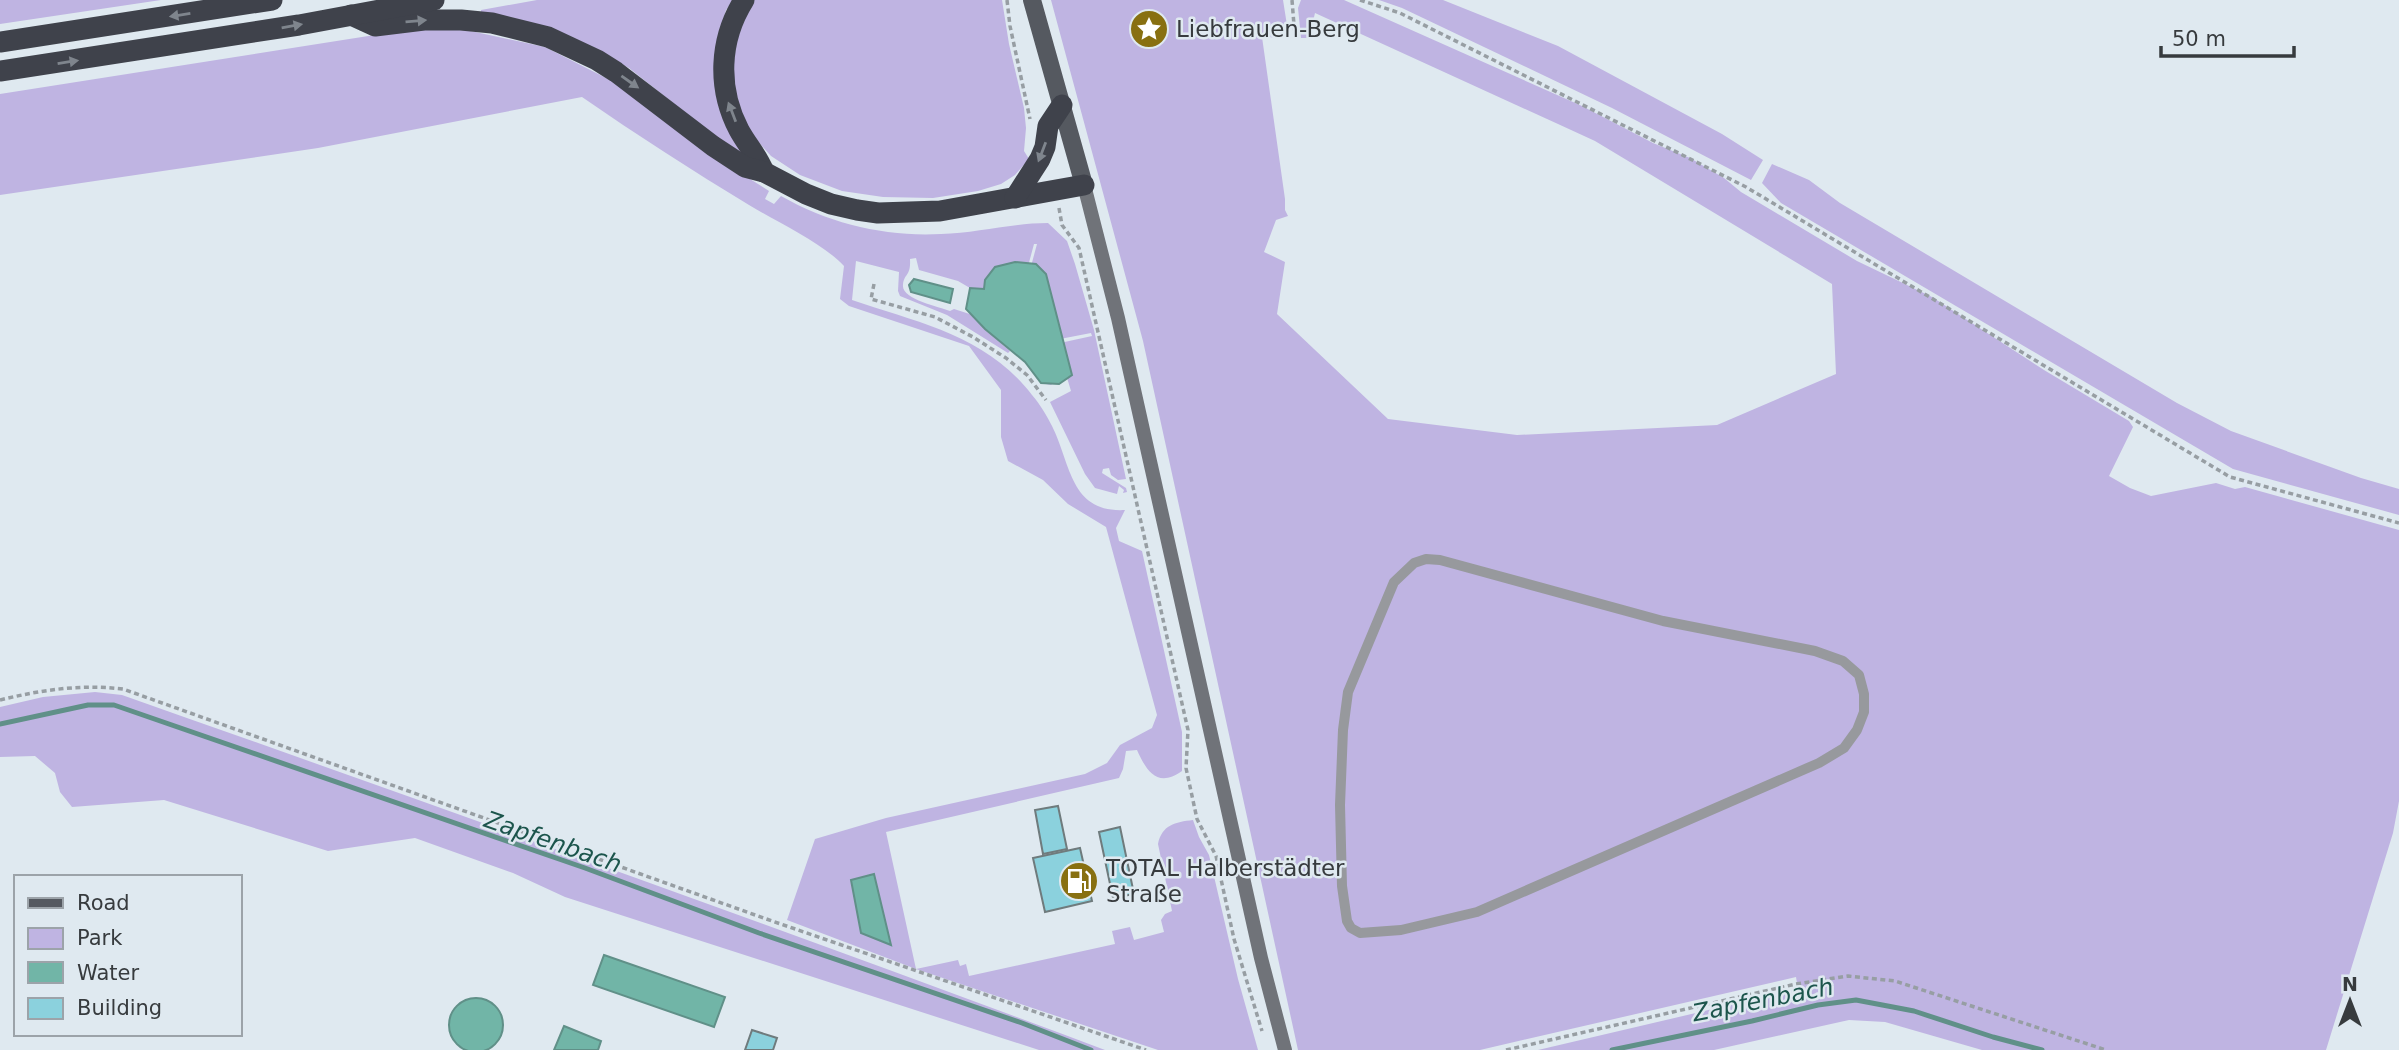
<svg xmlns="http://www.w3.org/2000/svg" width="2399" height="1050" font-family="'DejaVu Sans',sans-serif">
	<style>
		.green { fill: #bfb4e2; fill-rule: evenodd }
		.water { fill: #71b5a7; stroke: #609088; stroke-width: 2 }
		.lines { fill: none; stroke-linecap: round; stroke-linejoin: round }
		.stream { stroke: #609088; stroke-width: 5 }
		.building { fill: #8bd1dd; stroke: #6f7b7d; stroke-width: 2 }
		.path { stroke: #979ea3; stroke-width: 3.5; stroke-dasharray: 5 3.5; stroke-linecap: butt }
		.service { stroke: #97999d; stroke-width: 10 }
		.secondary { stroke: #707379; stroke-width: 14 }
		.primary { stroke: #555960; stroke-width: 18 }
		.motorway { stroke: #3f424b; stroke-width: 21 }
		.oneway { fill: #7f858d }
		.labels { text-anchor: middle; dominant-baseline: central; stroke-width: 5; stroke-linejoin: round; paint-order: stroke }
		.poi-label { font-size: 23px; fill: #373b3e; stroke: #dfe9f0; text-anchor: start }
		.water-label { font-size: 24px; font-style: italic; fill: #1c554c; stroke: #dfe9f0 }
	</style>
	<rect width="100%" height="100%" fill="#dfe9f0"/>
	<g class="green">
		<path d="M0,0H161L0,24Z"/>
		<path d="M537,0H733L726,10L717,42L743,151L737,154L629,68L598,51L481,14V10Z"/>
		<path d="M753,0H1002L1009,44L1024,108L1026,128L1024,151L1029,159L1015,175L1001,184L978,191L933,198L883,197L842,191L800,175L771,156L752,135L736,103L731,75L740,24Z"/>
		<path d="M1051,0H1283L1289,38L1262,37L1285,199V210L1288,216L1276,220L1264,252L1285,262L1277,314L1388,419L1517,435L1717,425L1836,374L1832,284L1595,141L1558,124L1315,13L1309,38H1301L1298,8L1301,0H1344L1582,106L1653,143L1690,158L1724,178L1741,192L1857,261L1932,297L2044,370L2129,421L2133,427L2109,476L2130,488L2151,496L2216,483L2235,489L2245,487L2399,530V801L2393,833L2326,1050H1982L1885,1022L1849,1020L1714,1050H1538L1798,989L1796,977L1480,1050H1298L1143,341Z"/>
		<path d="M1379,0H1443L1558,46L1722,134L1763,160L1751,180L1612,108L1402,8Z"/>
		<path d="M417,30H466L545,47L612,81L726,164L769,191L765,199L774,204L781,196C830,224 886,237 941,234C977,233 1013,223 1048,223L1067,241L1075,264L1094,330L1126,479L1118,480L1111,475L1109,468L1103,469L1102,473L1126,488L1127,492L1123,493L1124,490L1119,486L1117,494L1095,488L1085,474L1050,402L1071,391L1065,371L1051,385L1041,383L1014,346L985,329L1010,351L1008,353L947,315L900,296L898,291L899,272L856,261L852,300C919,323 986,335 1032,395C1040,404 1047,416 1052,426C1071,464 1070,513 1125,510L1116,528L1119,541L1142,551L1182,732V771C1157,789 1146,770 1137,750L1126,751L1123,769L1119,778L886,832L916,969L958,960L960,966L966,964L969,976L1115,944L1112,931L1130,927L1134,940L1164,932L1161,920L1165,914L1172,911L1158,844C1162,825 1175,822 1193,820L1199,837L1209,855L1238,979L1258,1050H1158L916,969L787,920L815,839L886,818L1085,774L1107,763L1120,745L1152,728L1157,715L1106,527L1068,504L1043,480L1008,461L1001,437V390L969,346L849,306L840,299L844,266C824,244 777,222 749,205C693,171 637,135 582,97L318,148L0,195V94L381,34ZM1034,244H1037L1030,270L1060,339L1091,333L1092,336L1060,343L954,309L950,311C939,307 901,299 903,285C904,273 911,277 910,259L916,258L919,270L958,281L970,288L989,294L1023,285Z"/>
		<path d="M1772,164L1809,180L1840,203L2177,403L2231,431L2361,478L2399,489V515L2233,469L1781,203L1762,183Z"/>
		<path d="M95,692L122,695C451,811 779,928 1105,1050H1039L565,897L513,873L415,838L328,851L164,800L72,807L60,792L55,773L35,756L0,757V707L43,697Z"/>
	</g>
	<g class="water">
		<path d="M1015,262L1036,264L1046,274L1072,375L1059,384L1041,383L1025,362L985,329L966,309L970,288L984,289L985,280L995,267Z"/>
		<path d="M914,279L953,289L950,303L911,292L909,285Z"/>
		<path d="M874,874L891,945L861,933L851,880Z"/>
		<path d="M604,955L725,997L714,1027L593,985Z"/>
		<circle cx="476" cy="1025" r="27"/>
		<path d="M564,1026L601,1041L598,1050H554Z"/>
	</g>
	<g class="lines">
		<g class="stream">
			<path d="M0,724L88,705H114L585,868L759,933L1022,1023L1091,1050"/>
			<path d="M1612,1050L1752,1021L1818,1005L1856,1000L1914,1011L1993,1037L2042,1050"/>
		</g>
	</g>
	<g class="building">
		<path d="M1058,806L1067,849L1043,854L1035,810Z"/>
		<path d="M1120,827L1134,894L1113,898L1099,832Z"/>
		<path d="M1080,848L1092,901L1045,912L1033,858Z"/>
		<path d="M752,1030L777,1038L773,1050H745Z"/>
	</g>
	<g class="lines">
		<g class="path">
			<path d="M1007,0L1010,26L1030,119"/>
			<path d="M1292,0L1295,38"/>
			<path d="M1360,0L1400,13L1746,187L2230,477L2399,523"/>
			<path d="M1059,208L1062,225L1079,248L1188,730L1186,768L1197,819L1216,856L1234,939L1262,1031"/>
			<path d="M874,284L871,299L935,317L973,337L1006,358L1027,375L1046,400"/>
			<path d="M0,700C41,690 80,684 123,689L772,921L1146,1050"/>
			<path d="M1506,1050L1796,984L1848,976L1895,981L2106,1050"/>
		</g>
		<path class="service" d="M1426,559L1440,560L1663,621L1815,651L1843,661L1859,675L1864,694V712L1857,730L1844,748L1819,763L1477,912L1401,930L1360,933L1351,928L1347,921L1342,886L1340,805L1343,730L1348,692L1394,582L1414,563Z"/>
		<path class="secondary" d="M1084,185L1118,318L1261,958L1285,1050"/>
		<path class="primary" d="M1032,0L1084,185"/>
		<g class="motorway">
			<path d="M744,0C719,40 717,88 739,130C747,145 758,156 764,172"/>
			<path d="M351,15L375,26L424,20H461L492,23L548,37L597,60L616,72L713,146L745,167L764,172L806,194L831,204L857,210L878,213L940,211L1084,185"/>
			<path d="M0,42L272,0"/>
			<path d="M0,71L299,25L434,0"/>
			<path d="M1015,198L1040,159L1045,147L1048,126L1062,105"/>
		</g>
	</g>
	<defs><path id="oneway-solid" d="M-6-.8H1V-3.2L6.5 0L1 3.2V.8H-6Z" transform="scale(1.75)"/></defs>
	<g class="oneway">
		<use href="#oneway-solid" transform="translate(180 15) rotate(171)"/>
		<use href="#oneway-solid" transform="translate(416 21) rotate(-5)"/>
		<use href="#oneway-solid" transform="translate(292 26) rotate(-10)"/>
		<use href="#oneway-solid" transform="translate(68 62) rotate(-9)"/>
		<use href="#oneway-solid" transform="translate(630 82) rotate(35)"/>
		<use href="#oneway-solid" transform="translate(732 112) rotate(-111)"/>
		<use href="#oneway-solid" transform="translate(1042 152) rotate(111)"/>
	</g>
	<defs>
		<symbol id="sight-disc" viewBox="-11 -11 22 22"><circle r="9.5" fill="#887011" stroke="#dfe9f0"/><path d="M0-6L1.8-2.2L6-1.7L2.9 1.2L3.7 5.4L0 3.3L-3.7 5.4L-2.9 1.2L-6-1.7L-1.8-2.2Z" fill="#fff"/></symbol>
		<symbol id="fuel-disc" viewBox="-11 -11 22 22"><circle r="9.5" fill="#887011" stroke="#dfe9f0"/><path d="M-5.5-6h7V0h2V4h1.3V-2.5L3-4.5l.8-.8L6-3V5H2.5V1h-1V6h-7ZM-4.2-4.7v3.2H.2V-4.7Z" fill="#fff"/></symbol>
	</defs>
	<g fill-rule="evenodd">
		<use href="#sight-disc" x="1127" y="7" width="44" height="44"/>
		<use href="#fuel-disc" x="1057" y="859" width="44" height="44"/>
	</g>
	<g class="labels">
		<g class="poi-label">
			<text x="1176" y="29">Liebfrauen-Berg</text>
			<text x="1106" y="868">TOTAL Halberstädter<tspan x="1106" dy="26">Straße</tspan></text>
		</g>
		<g class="water-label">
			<text transform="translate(553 842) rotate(19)">Zapfenbach</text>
			<text transform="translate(1763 1000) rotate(-11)">Zapfenbach</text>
		</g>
	</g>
	<rect x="14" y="875" width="228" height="161" fill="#dfe9f0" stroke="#9ca3a9" stroke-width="2"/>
	<rect x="28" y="898" width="35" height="10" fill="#555960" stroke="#9ca3a9" stroke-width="2"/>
	<text x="77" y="910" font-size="21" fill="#373b3e">Road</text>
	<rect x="28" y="928" width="35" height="21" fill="#bfb4e2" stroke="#9ca3a9" stroke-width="2"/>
	<text x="77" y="945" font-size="21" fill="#373b3e">Park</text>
	<rect x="28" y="962" width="35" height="21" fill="#71b5a7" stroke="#9ca3a9" stroke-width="2"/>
	<text x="77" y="980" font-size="21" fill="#373b3e">Water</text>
	<rect x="28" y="998" width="35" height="21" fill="#8bd1dd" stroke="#9ca3a9" stroke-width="2"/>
	<text x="77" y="1015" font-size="21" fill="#373b3e">Building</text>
	<g transform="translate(2350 1001)" stroke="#dfe9f0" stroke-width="5" paint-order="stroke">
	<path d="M0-5L12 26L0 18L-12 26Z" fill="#373b3e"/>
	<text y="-10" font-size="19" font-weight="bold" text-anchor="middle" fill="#373b3e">N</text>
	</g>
	<path d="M2161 46v10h133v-10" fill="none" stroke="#373b3e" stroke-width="3.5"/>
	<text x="2172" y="46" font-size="21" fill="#373b3e" stroke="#dfe9f0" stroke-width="5" paint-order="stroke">50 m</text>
</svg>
